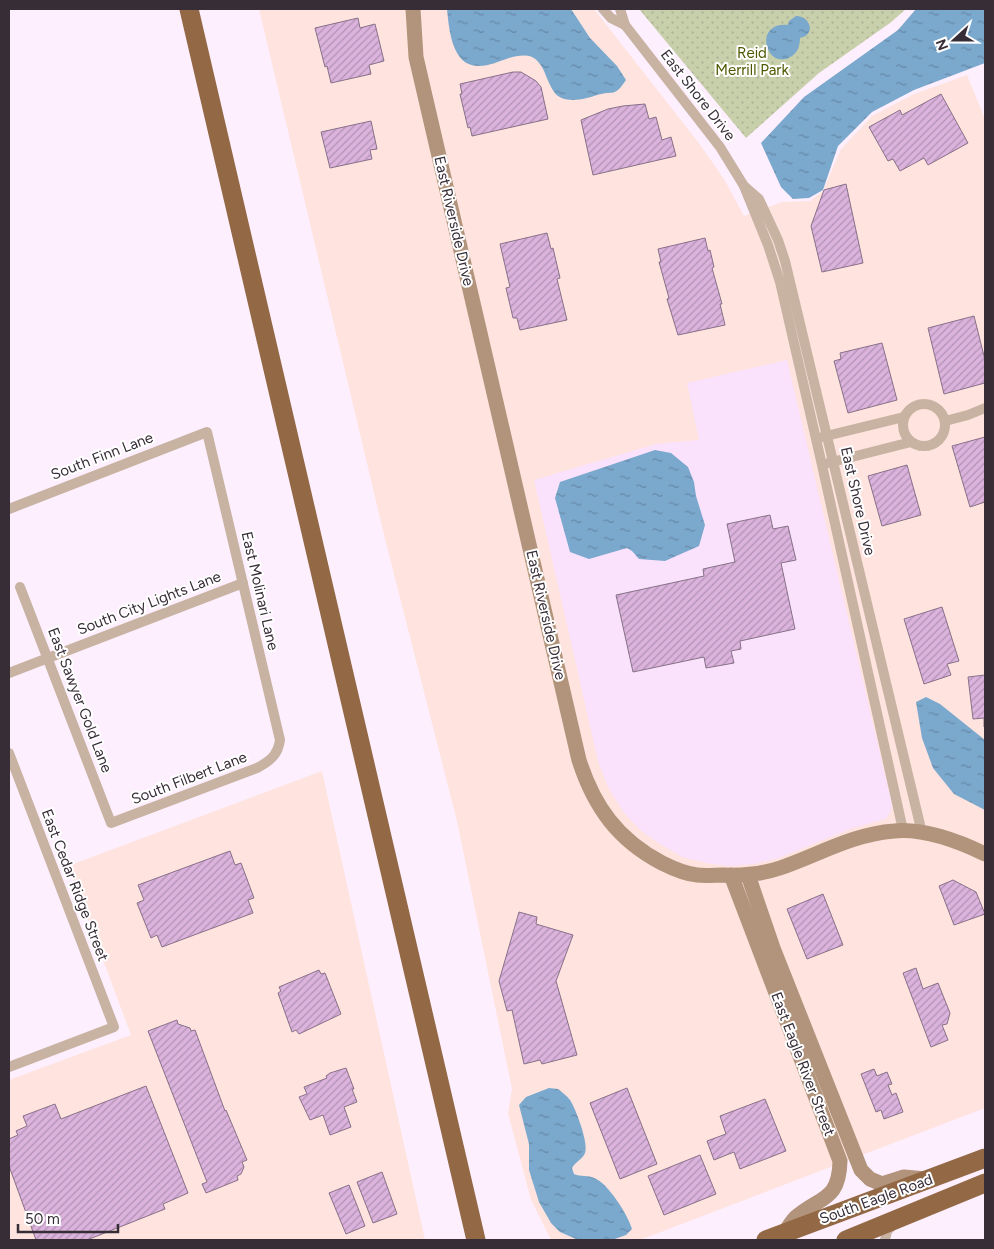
<svg xmlns="http://www.w3.org/2000/svg" width="994" height="1249" font-family="Figtree,sans-serif">
	<style>
		.commercial { fill: #fee3de }
		.built { fill: #fae2fc }
		.park { fill: url(#park-dots) }
		.water { fill: url(#water-ripples) }
		.building { fill: url(#building-hatch); stroke: #877188 }
		.lines { fill: none; stroke-linecap: round; stroke-linejoin: round }
		.street { stroke: #c8b3a3; stroke-width: 10 }
		.secondary { stroke: #b1947b; stroke-width: 15 }
		.highway { stroke: #926845; stroke-width: 19 }
		.labels { text-anchor: middle; dominant-baseline: central; stroke-width: 4; stroke-linejoin: round; paint-order: stroke }
		.park-label { font-size: 15px; fill: #505900; stroke: #fff }
		.street-label { font-size: 15px; fill: #372d37; stroke: #fff }
	</style>
	<defs>
		<pattern id="park-dots" width="8" height="8" patternUnits="userSpaceOnUse" patternTransform="scale(1.25)"><rect width="8" height="8" fill="#c8cfab"/><path d="M2 2h.1M6 6h.1" fill="none" stroke="#acb294" stroke-width="1.8" stroke-linecap="round"/></pattern>
		<pattern id="water-ripples" width="26" height="14" patternUnits="userSpaceOnUse" patternTransform="scale(1.25)"><rect width="26" height="14" fill="#7ba8cd"/><path d="M2 4q2-2 4 0t4 0M15 11q2-2 4 0t4 0" fill="none" stroke="#6689a7"/></pattern>
		<pattern id="building-hatch" width="6" height="6" patternUnits="userSpaceOnUse" patternTransform="scale(1.25)"><rect width="6" height="6" fill="#dbb3dd"/><path d="M-1 1l2-2M0 6l6-6M5 7l2-2" fill="none" stroke="#b292b4"/></pattern>
	</defs>
	<rect width="100%" height="100%" fill="#feeffe"/>
	<g class="commercial">
		<path d="M259,9H594L698,142L724,179L744,216L782,202L810,201L823,191L841,149L872,116L914,94L967,75L985,119V1108L640,1240H551L531,1200L508,1113L512,1089L457,821L385,539Z"/>
		<path d="M322,771L425,1240H9V1080L131,1035L68,866Z"/>
	</g>
	<path class="built" d="M787,360L892,804L891,811L886,819L850,829L779,858L754,864L731,866L711,864L682,857L660,844L640,830L624,813L608,787L598,761L534,480L656,444L699,440L687,383Z"/>
	<path class="park" d="M639,9H906L890,23L819,73L746,138Z"/>
	<g class="water">
		<path d="M447,9H571L590,38L617,66L626,80C614,98 614,90 597,95C586,99 563,105 554,92C550,86 547,78 544,71C542,66 537,59 532,57C525,54 516,56 509,58C500,61 489,66 479,66C452,67 449,29 447,9Z"/>
		<path d="M916,9H985V63L914,90L872,112L838,146L823,190L809,198L793,199L781,187L761,143L804,97L898,30Z"/>
		<path d="M796,16C811,16 816,35 800,38C800,45 798,52 792,56C767,73 751,22 788,25L789,21Z"/>
		<path d="M655,450L671,453L688,467L694,482L696,496L705,525L699,546L665,561L639,559L632,551L627,548L589,559L570,552L555,498L560,482Z"/>
		<path d="M926,697L940,704L985,740V810L954,794L933,768L922,738L916,702Z"/>
		<path d="M549,1088L558,1089C562,1092 567,1096 570,1100C576,1109 589,1144 585,1153C583,1159 575,1162 572,1168L574,1174C581,1177 588,1175 594,1178C608,1183 628,1215 632,1229L626,1235L612,1240L576,1239L560,1232L551,1223L539,1202L529,1170V1144L519,1105L526,1097Z"/>
	</g>
	<g class="building">
		<path d="M358,18L360,28L375,24L384,61L369,65L371,74L331,83L327,66L325,67L315,28Z"/>
		<path d="M513,72H521L536,81L541,87L548,119L472,136L470,127L468,128L460,94H462L460,84Z"/>
		<path d="M941,94L968,143L928,165L924,158L900,171L893,159L888,161L869,127L900,110L902,115Z"/>
		<path d="M645,104L649,119L656,117L662,140L671,137L676,156L593,175L581,120L608,109L623,106Z"/>
		<path d="M371,121L377,149L370,150L372,159L330,168L321,132Z"/>
		<path d="M846,184L863,263L822,272L811,226L824,190Z"/>
		<path d="M547,233L551,249L553,248L560,278L557,279L567,320L520,330L517,318H513L506,288L510,287L500,244Z"/>
		<path d="M705,238L708,251L710,250L714,267L712,268L722,304H720L725,325L678,335L667,299L669,298L659,262H661L658,249Z"/>
		<path d="M974,316L985,360V383L944,394L928,328Z"/>
		<path d="M882,343L897,400L848,413L834,361L841,359L840,353Z"/>
		<path d="M985,437V502L970,507L952,446Z"/>
		<path d="M907,465L921,515L882,526L868,476Z"/>
		<path d="M770,515L773,529L788,526L796,560L781,563L795,629L740,641L741,649L731,651L734,663L706,668L704,657L633,672L616,595L704,576L703,569L735,562L727,524Z"/>
		<path d="M942,607L959,661L947,664L951,675L924,684L904,619Z"/>
		<path d="M985,675V726L984,727V718L973,719L968,677Z"/>
		<path d="M230,851L235,865L241,863L254,898L248,900L253,913L162,947L157,935L151,938L137,903L144,900L138,885Z"/>
		<path d="M953,880L976,892L985,914L954,925L939,886Z"/>
		<path d="M823,894L843,945L807,959L787,909Z"/>
		<path d="M519,912L537,917L536,924L573,935L556,981L577,1055L542,1064L540,1060L524,1064L512,1010L507,1011L499,981Z"/>
		<path d="M916,968L923,989L938,983L950,1013L947,1024L942,1025L948,1040L931,1047L903,973Z"/>
		<path d="M319,970L321,974L325,973L341,1014L299,1034L296,1030L292,1032L278,993L281,991L279,987Z"/>
		<path d="M177,1020L178,1024L190,1028L191,1031L195,1030L225,1111L226,1110L247,1160L242,1162L244,1167L241,1174L237,1176L238,1180L206,1193L202,1184L207,1182L148,1031Z"/>
		<path d="M346,1068L354,1089H352L357,1102L344,1107L351,1127L330,1135L323,1115L310,1120L299,1097L307,1094L304,1087L327,1078L326,1076L330,1073Z"/>
		<path d="M874,1069L877,1076L887,1072L892,1084L888,1085L892,1095L896,1093L903,1112L884,1119L881,1110L876,1112L861,1074Z"/>
		<path d="M146,1086L188,1193L163,1204L165,1209L87,1240H36L9,1166V1139L18,1135L16,1131L27,1126L23,1116L55,1104L61,1119Z"/>
		<path d="M627,1088L657,1164L620,1179L590,1103Z"/>
		<path d="M765,1099L786,1151L740,1169L734,1152L714,1160L707,1141L726,1134L720,1116Z"/>
		<path d="M700,1155L716,1194L664,1215L648,1176Z"/>
		<path d="M382,1172L397,1214L373,1223L357,1182Z"/>
		<path d="M349,1185L365,1226L346,1234L329,1193Z"/>
	</g>
	<g class="lines">
		<g class="street">
			<path d="M603,9L611,18L625,25"/>
			<path d="M620,9L625,25L720,147L744,186"/>
			<circle cx="924" cy="425" r="21"/>
			<path d="M945,421L968,415L985,408"/>
			<path d="M822,437L904,417"/>
			<path d="M828,463L911,442"/>
			<path d="M9,509L207,432L280,740C278,755 270,761 257,768L111,823L20,587"/>
			<path d="M9,673L243,583"/>
			<path d="M9,753L114,1027L9,1067"/>
			<path d="M903,830L822,465L780,282L768,245L744,186L759,199L778,240L785,261L922,833"/>
			<path d="M885,1240L887,1231L894,1224"/>
		</g>
		<g class="secondary">
			<path d="M413,9L416,57L579,760C594,807 618,840 662,863C672,868 686,874 697,875C706,876 715,875 724,875C743,876 762,874 780,868C818,855 853,834 894,831C925,828 958,841 985,854"/>
			<path d="M731,875L840,1161C839,1202 820,1196 795,1218C791,1222 787,1229 784,1234"/>
			<path d="M748,875L773,948L861,1170L870,1179L882,1184L904,1177L926,1179"/>
		</g>
		<g class="highway">
			<path d="M189,9L476,1240"/>
			<path d="M766,1240L985,1158"/>
			<path d="M846,1240L985,1183"/>
		</g>
	</g>
	<g class="labels">
		<g class="park-label">
			<text x="752" y="53">Reid<tspan x="752" dy="17">Merrill Park</tspan></text>
		</g>
		<g class="street-label">
			<text transform="translate(698 95) rotate(52)">East Shore Drive</text>
			<text transform="translate(454 221) rotate(77)">East Riverside Drive</text>
			<text transform="translate(102 456) rotate(-21)">South Finn Lane</text>
			<text transform="translate(858 501) rotate(77)">East Shore Drive</text>
			<text transform="translate(260 591) rotate(77)">East Molinari Lane</text>
			<text transform="translate(149 603) rotate(-21)">South City Lights Lane</text>
			<text transform="translate(546 615) rotate(77)">East Riverside Drive</text>
			<text transform="translate(80 700) rotate(69)">East Sawyer Gold Lane</text>
			<text transform="translate(189 778) rotate(-21)">South Filbert Lane</text>
			<text transform="translate(75 885) rotate(69)">East Cedar Ridge Street</text>
			<text transform="translate(803 1064) rotate(69)">East Eagle River Street</text>
			<text transform="translate(876 1199) rotate(-20)">South Eagle Road</text>
		</g>
	</g>
	<rect width="994" height="1249" fill="none" stroke="#372d37" stroke-width="20"/>
	<g transform="translate(954 40) rotate(249)" stroke="#ffffff" stroke-width="4" paint-order="stroke">
	<path d="M0-4L9 19L0 12L-9 19Z" fill="#372d37"/>
	<text y="-8" font-size="14" font-weight="bold" text-anchor="middle" fill="#372d37">N</text>
	</g>
	<path d="M18 1224v8h100v-8" fill="none" stroke="#372d37" stroke-width="2.5"/>
	<text x="25" y="1224" font-size="15" fill="#372d37" stroke="#ffffff" stroke-width="4" paint-order="stroke">50 m</text>
</svg>
